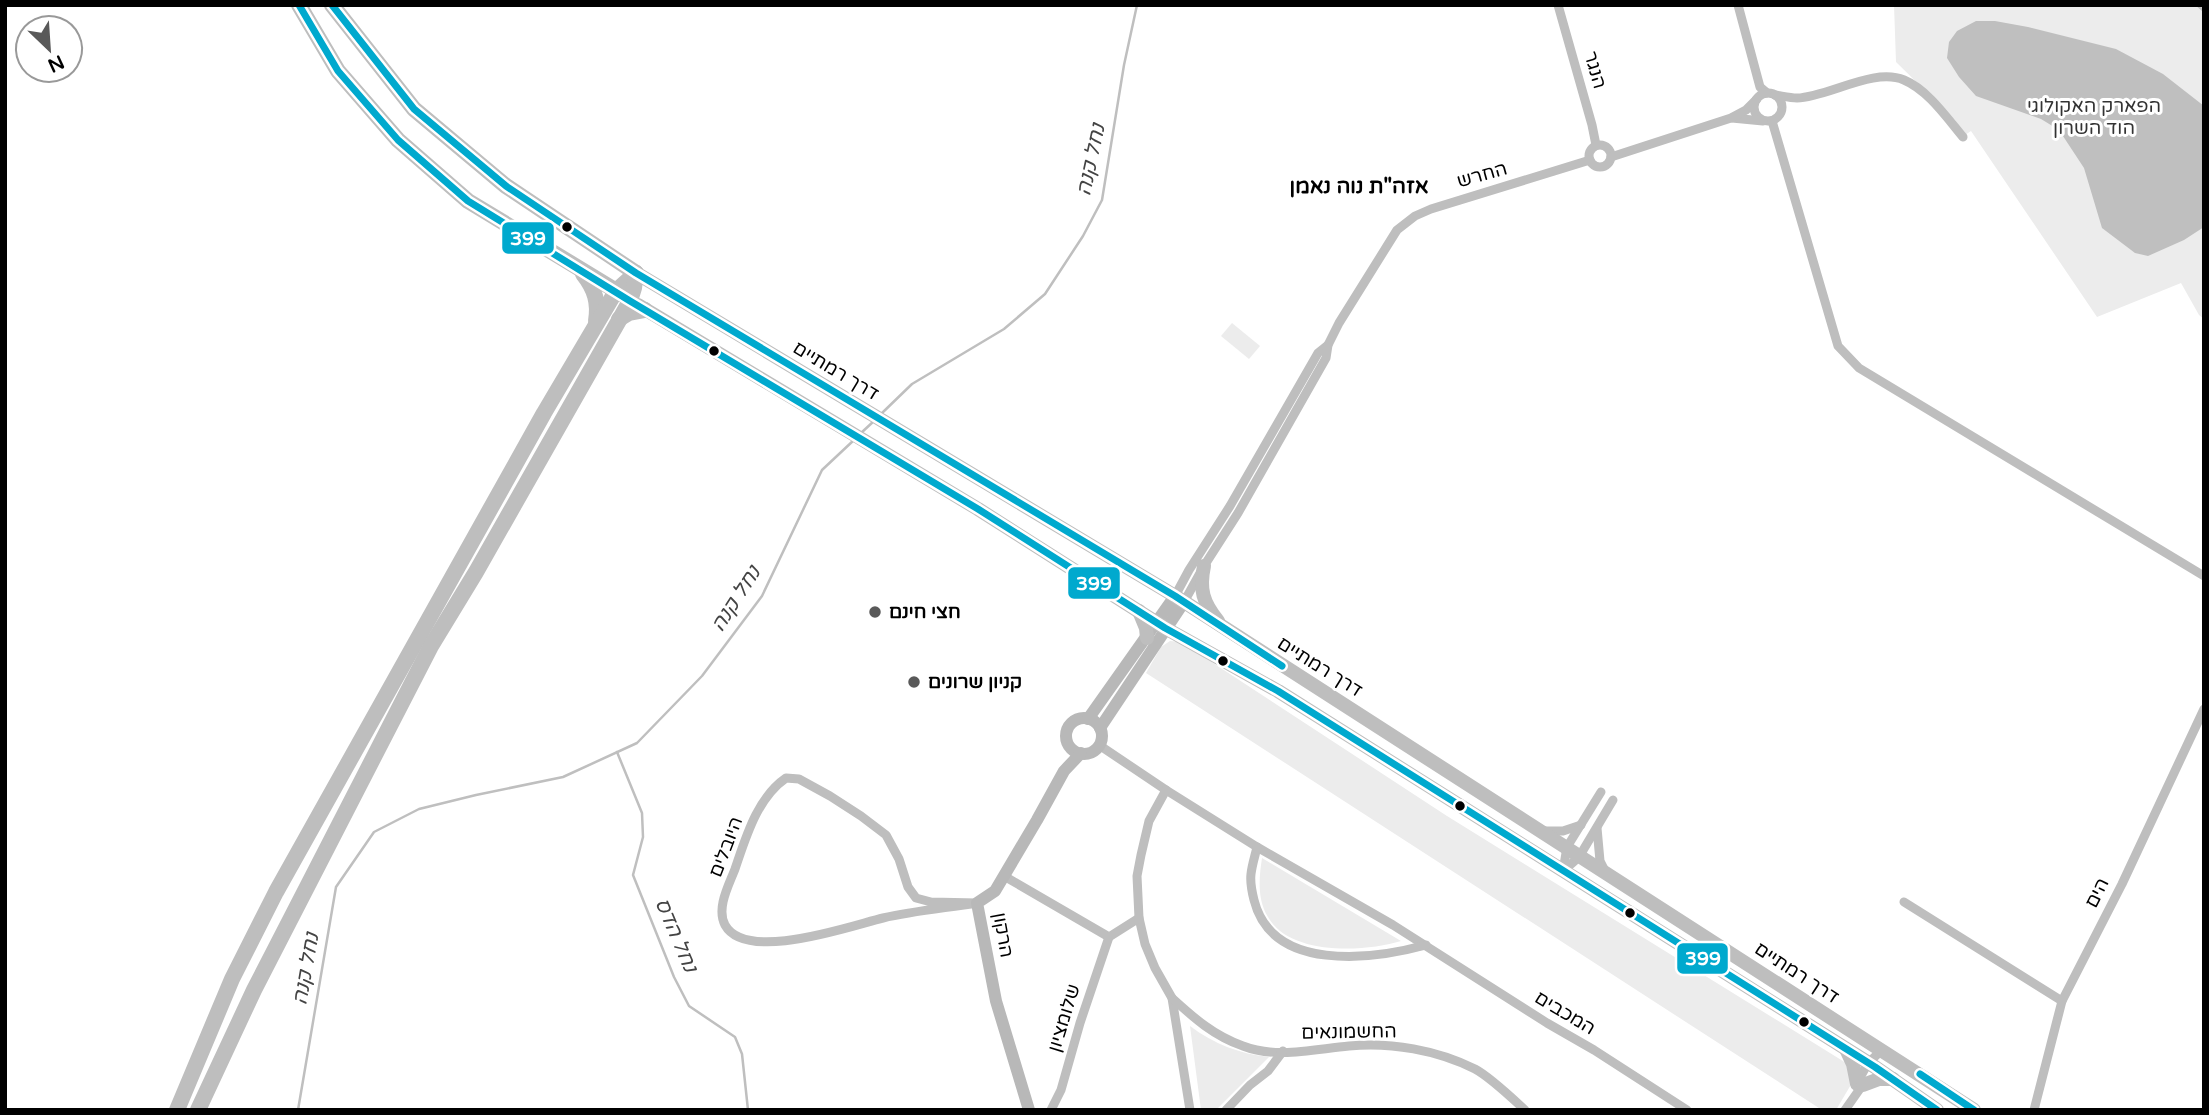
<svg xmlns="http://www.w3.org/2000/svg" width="2209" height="1115" font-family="'Varela Round',Heebo,sans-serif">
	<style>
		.green { fill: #ececec }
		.water { fill: #bfbfbf }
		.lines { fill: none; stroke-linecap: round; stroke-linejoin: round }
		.stream { stroke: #bfbfbf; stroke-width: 2.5 }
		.street { stroke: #bebebe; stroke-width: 9 }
		.secondary { stroke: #b8b8b8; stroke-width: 12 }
		.primary { stroke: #bebebe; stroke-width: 14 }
		.highway { stroke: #bebebe; stroke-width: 16 }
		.bus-1-casing { stroke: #fff; stroke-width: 12 }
		.bus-1 { stroke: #00a9ce; stroke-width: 7 }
		.bus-dot { fill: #000; stroke: #fff; stroke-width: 2.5 }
		.poi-dot { fill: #595959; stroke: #fff; stroke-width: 2.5 }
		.labels { text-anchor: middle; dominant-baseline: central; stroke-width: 6; stroke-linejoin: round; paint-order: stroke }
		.street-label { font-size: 19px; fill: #000; stroke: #fff }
		.park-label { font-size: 19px; fill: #333; stroke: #fff }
		.poi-label { font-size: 19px; font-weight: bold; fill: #000; stroke: #fff; text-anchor: start }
		.water-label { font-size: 21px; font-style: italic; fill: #444; stroke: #fff }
		.neighbourhood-label { font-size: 21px; font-weight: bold; fill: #000; stroke: #fff }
		.line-badge { stroke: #fff; stroke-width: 2.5 }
		.badge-label { font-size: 19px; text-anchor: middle; font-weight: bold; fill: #fff }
	</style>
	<rect width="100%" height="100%" fill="#fff"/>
	<g class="green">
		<path d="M1894,5H2204V319L2199,315L2181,283L2097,317L1971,131L1965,135L1955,120L1896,62Z"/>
		<path d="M1232,323L1260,346L1249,359L1221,336Z"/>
		<path d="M1170,641L1181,642L1447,816L1859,1071L1836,1110H1822L1146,673L1161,647Z"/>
		<path d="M1262,858L1401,941C1365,952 1290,956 1268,917C1257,899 1259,878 1262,858Z"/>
		<path d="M1190,1026C1214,1044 1240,1054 1269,1057L1216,1110H1201Z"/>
	</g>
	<path class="water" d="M1976,21H1995L2028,27L2116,49L2163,74L2204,106V227L2184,240L2148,256L2135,253L2102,228L2084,168L2059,130L2041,119L1976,96L1959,77L1947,58L1949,42L1957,31Z"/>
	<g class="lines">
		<g class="stream">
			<path d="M2197,5L2204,11"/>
			<path d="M881,414L912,384L1004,329L1045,294L1083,236L1102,200L1124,65L1137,5"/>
			<path d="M861,433L874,421"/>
			<path d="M617,752L642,813L643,837L633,875L674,977L689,1006L735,1037L742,1054L748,1110"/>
			<path d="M298,1110L336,887L374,832L419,809L476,795L563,777L637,743L702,676L762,596L822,470L854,440"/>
		</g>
		<g class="street">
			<path d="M1558,5L1592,125L1596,145"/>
			<path d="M1738,5L1760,87L1767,93"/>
			<circle cx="1768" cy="107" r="14"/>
			<path d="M1775,95C1782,96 1790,98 1797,98C1828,97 1874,67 1904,80C1928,90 1947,118 1963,137"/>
			<path d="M1732,118L1763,121"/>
			<path d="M1772,121L1838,346L1859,368L2204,576"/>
			<circle cx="1600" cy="156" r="11"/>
			<path d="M1611,157L1731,118L1746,110L1757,99"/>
			<path d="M1175,596L1189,570L1230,506L1318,353L1328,345"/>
			<path d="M1184,602L1204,566L1238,513L1326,358L1328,345L1339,323L1397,230L1415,216L1431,209L1590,160"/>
			<path d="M1099,745L1166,790L1257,847L1393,925L1547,1023L1594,1050L1687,1110"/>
			<path d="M786,778L799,779L830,796L861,816L886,835L899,859L908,887L916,898L931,902L977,903C946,908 913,911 883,918C850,926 746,963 725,925C716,908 729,885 735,869C746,837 757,798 786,778Z"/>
			<path d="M1166,790L1149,821L1141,855L1137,876L1139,918L1145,944L1155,968L1172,998L1190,1110"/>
			<path d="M1597,828L1600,861L1605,871"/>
			<path d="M1543,831H1563L1581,825"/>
			<path d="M1257,847C1255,856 1252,865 1251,874C1250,882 1252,892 1254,900C1272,972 1371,960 1426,945"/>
			<path d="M1563,871L1567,847L1601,792"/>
			<path d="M1563,871L1579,857L1613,800"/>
			<path d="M1004,876L1109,937L1139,918"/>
			<path d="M1904,902L2062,1001"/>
			<path d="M1172,998C1194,1018 1214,1036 1243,1046C1276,1059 1315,1049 1349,1046C1391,1042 1437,1050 1475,1069C1490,1077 1512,1098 1525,1110"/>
			<path d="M1857,1083L1868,1063L1882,1050"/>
			<path d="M1051,1110L1061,1090L1080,1023L1109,937"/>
			<path d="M1226,1110L1250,1085L1268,1071L1283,1051"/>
			<path d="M1845,1110L1864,1083"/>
			<path d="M2034,1110L2062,1001L2122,884L2204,709"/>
		</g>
		<g class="secondary">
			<circle cx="1084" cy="736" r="18"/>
			<path d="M1088,719L1175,596"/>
			<path d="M1100,728L1184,602"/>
			<path d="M1029,1110L996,1001L977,903L995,891L1037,820L1064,771L1081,753"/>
		</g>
		<g class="primary">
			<path d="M636,273L1175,596L1974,1110"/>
			<path d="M638,305L978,509L1165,628L1278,691L1875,1067L1937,1110"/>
			<path d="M1204,566C1199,589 1203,603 1218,621"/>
			<path d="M1139,611L1146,628L1147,638"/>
			<path d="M1846,1049L1853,1064L1857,1084"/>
			<path d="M1863,1085L1879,1079H1893"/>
		</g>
		<g class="highway">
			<path d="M299,5L338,71L398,140L468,201L623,295"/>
			<path d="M332,5L414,109L506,186L636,273"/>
			<path d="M583,274C595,289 599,303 596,321"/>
			<path d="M619,319L629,313L645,310"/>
			<path d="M177,1110L232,979L276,892L544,413L616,291L636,273"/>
			<path d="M198,1110L254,990L431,646L476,572L630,301L634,288L636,273"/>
		</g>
		<defs>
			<g id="bus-1">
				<path d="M299,5L338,71L398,140L468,201L630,301L978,509L1165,628L1278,691L1875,1067L1937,1110"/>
				<path d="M332,5L414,109L506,186L636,273L1175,596L1282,666"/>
				<path d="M1920,1074L1974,1110"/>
			</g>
		</defs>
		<use href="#bus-1" class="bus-1-casing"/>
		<use href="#bus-1" class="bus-1"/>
	</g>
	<g class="bus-dot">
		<circle cx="567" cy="227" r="6"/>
		<circle cx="714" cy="351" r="6"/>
		<circle cx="1223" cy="661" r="6"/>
		<circle cx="1460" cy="806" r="6"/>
		<circle cx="1630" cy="913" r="6"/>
		<circle cx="1804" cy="1022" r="6"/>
	</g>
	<g class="poi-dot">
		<circle cx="875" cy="612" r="7"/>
		<circle cx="914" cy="682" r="7"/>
	</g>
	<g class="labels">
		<g class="street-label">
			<text transform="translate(1595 70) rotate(74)">הנגר</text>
			<text transform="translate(1482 175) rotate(-16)">החרש</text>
			<text transform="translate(836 371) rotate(31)">דרך רמתיים</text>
			<text transform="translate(1320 667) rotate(32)">דרך רמתיים</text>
			<text transform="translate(726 847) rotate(-69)">היובלים</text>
			<text transform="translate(2097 893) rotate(-63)">הים</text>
			<text transform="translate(1003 935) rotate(80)">הרקון</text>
			<text transform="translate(1797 973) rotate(33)">דרך רמתיים</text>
			<text transform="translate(1565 1013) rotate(31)">המכבים</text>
			<text transform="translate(1064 1018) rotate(-73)">שלומציון</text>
			<text transform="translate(1349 1032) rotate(-1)">החשמונאים</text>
		</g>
		<g class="park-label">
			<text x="2094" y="106">הפארק האקולוגי<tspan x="2094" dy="22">הוד השרון</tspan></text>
		</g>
		<g class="poi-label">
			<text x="889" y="612">חצי חינם</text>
			<text x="928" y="682">קניון שרונים</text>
		</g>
		<g class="water-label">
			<text transform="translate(1091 160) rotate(-78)">נחל קנה</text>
			<text transform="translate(736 599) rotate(-57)">נחל קנה</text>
			<text transform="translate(676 935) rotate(67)">נחל הדס</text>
			<text transform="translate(306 969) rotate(-80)">נחל קנה</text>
		</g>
		<g class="neighbourhood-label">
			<text x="1359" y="186">אזה"ת נוה נאמן</text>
		</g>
	</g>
	<g class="line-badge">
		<rect x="501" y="221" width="54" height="34" rx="7" fill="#00a9ce"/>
		<rect x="1067" y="566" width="54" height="34" rx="7" fill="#00a9ce"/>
		<rect x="1676" y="942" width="53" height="33" rx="7" fill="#00a9ce"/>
	</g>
	<g class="badge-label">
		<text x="528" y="245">399</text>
		<text x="1094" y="590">399</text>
		<text x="1703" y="965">399</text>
	</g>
	<rect width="2209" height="1115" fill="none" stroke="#000000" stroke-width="14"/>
	<g transform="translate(49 49) rotate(155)"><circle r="33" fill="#ffffff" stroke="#999999" stroke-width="2"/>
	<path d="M0-5L12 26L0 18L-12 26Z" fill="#595959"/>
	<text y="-10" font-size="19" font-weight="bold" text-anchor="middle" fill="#000000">N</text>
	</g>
</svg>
